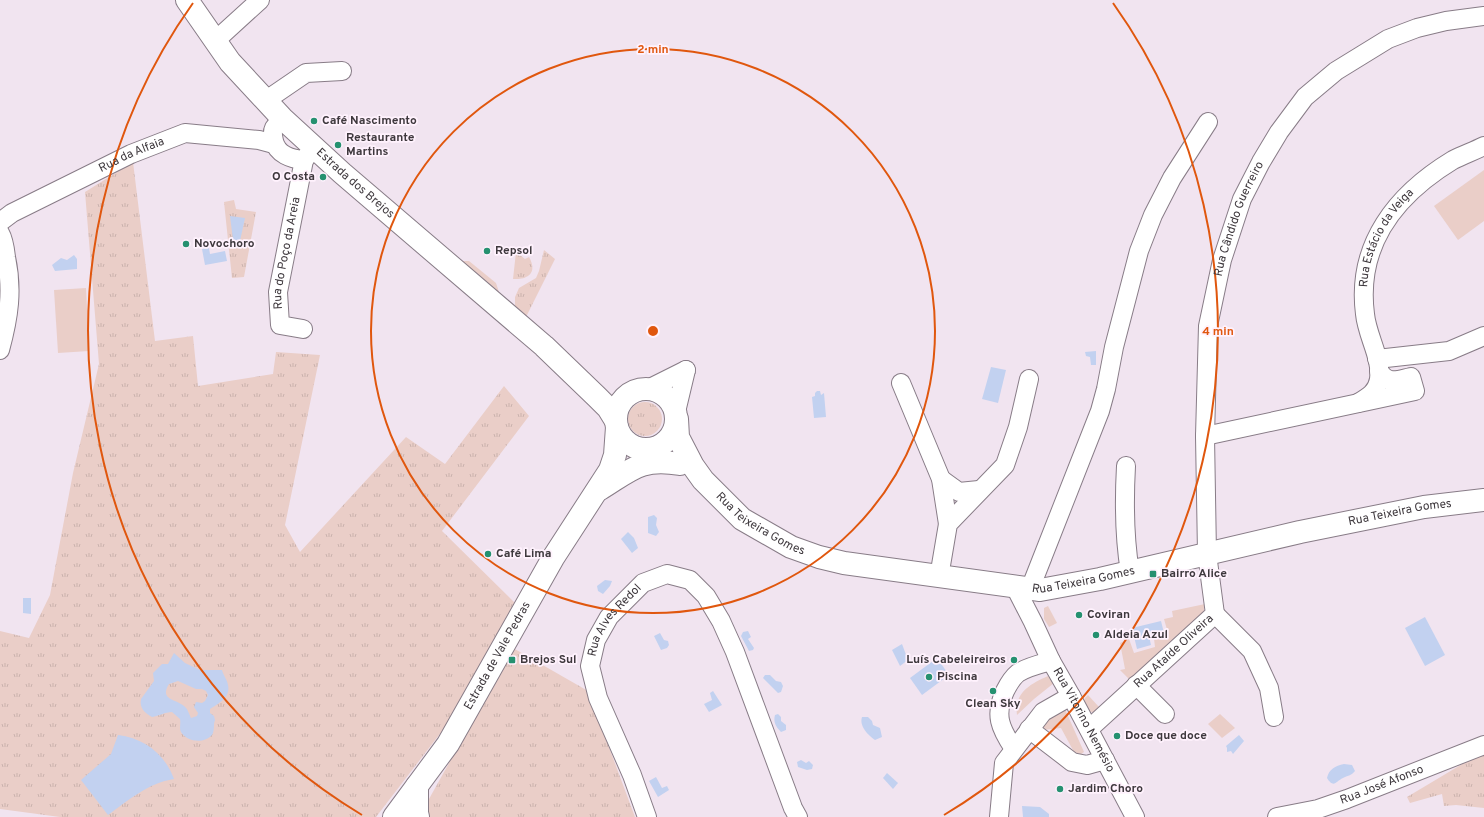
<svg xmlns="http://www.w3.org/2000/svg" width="1484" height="817" font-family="Overpass,sans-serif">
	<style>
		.grass { fill: url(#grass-tufts) }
		.garden { fill: #eacec8 }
		.water { fill: #c2d1f0; fill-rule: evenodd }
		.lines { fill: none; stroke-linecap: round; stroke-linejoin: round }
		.minor-casing { stroke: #887c87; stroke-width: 20 }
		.major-casing { stroke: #887c87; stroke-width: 24 }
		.minor { stroke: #fff; stroke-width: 18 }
		.major { stroke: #fff; stroke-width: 22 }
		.ring { fill: none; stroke: #e0570e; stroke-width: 2 }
		.poi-dot { fill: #259170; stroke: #fff2fd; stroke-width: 1.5 }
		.labels { text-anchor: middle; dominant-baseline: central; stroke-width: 3.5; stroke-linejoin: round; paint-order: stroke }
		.poi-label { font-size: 12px; font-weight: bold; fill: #3e383d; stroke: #fff2fd; text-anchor: start }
		.street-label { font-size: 12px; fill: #3e383d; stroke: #fff2fd }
		.centre { fill: #e0570e; stroke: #fff2fd; stroke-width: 2 }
		.ring-label { font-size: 12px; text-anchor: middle; font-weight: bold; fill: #e0570e; stroke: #fff2fd; stroke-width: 3.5; stroke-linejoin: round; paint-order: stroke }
	</style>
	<defs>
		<pattern id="grass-tufts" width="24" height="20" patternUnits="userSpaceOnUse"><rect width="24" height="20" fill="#eacec8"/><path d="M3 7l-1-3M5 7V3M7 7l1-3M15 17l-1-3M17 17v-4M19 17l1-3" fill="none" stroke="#cab2ad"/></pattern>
	</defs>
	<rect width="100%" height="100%" fill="#f1e4f0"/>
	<g class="grass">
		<path d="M133,162L155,341L193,336L198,386L273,374L276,352L320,355L285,525L300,552L406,437L445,464L504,386L529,416L442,531L515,603L449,722L376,817H60L0,809V631L29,638L50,595L73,473L99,364L85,192Z"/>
		<path d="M234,200L236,209L256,212L244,277L232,278L224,202Z"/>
		<path d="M544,250L555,259L526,317L515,307V297L519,288L536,278L539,271Z"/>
		<path d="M516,252L525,259L529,257C533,264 535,273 526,277C523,279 517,279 513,279Z"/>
		<path d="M462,261H469L496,283L499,292Z"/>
		<circle cx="645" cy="419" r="17"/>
		<path d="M513,648L588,691L635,817H428L429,799Z"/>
		<path d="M1484,754V808L1456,805L1444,806L1442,794L1410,803L1407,797L1469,760Z"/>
	</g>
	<g class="garden">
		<path d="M1484,170V221L1458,240L1434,206Z"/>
		<path d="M86,288L89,351L58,353L54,290Z"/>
		<path d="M1205,604L1203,616L1131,681L1120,670L1125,669L1120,643L1129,639L1134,653L1155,647L1154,639L1168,633L1164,619L1173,617L1172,611Z"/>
		<path d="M1048,606L1057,623L1049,627L1044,619V608Z"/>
		<path d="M1048,676L1054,683L1034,699L1017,715C1014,693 1030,684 1048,676Z"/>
		<path d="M1088,695L1099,707L1100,711L1094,713L1089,711L1084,702L1085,698Z"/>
		<path d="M1064,707L1084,752L1081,754L1074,752L1061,728L1043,730L1044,718Z"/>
		<path d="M1220,714L1235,728L1222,738L1208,724Z"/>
	</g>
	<g class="water">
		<path d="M230,216L245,218L240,241L233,240Z"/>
		<path d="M209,248L210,254L225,251L227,261L205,265L202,249Z"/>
		<path d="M74,255L77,259V269L55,271L52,265L61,258L67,260Z"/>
		<path d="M1096,351V365H1091L1090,357L1086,356L1085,352Z"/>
		<path d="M991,367L1006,370L998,403L982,399Z"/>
		<path d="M817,391H820L821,395L824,393L826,417L814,418L812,397L815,396V393Z"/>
		<path d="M654,515L657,518L656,525L659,532L656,536L648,533V517Z"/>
		<path d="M628,532L634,538L638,548L632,553L621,539Z"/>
		<path d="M605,580L612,581L610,586L603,594L598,591L597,586Z"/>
		<path d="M23,598H31V614L23,613Z"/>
		<path d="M1425,617L1445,655L1425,666L1405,628Z"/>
		<path d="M1161,621L1164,633L1149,636L1151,645L1137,649L1132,628Z"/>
		<path d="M748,631L751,637L748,639L754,648L753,650L749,651L741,636L743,632Z"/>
		<path d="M660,633L664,640L668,641L669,645L667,648L661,650L654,636Z"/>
		<path d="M902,644L908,660L900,666L892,650Z"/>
		<path d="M174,653L185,663L200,670H222C223,675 227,679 228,685C231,697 218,704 210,709V713L214,716L215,720C213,725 215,730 212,735C204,744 187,742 181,732C179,728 181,724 180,719L172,712C165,712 159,716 152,717C145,713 139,708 141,699L154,681L153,673L162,664H168ZM178,681L196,689H202L206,691L208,695L205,701L202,703L196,702L194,707L198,713L197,716L191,718C189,714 188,709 184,706C176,699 159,700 169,684Z"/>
		<path d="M937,658L949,675L922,695L910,678Z"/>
		<path d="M765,675H770L776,681L781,682L783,686L781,692L778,693L763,678Z"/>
		<path d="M713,691L722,705L709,712L704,704L712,700L710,693Z"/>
		<path d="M778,714L781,717V721L786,725V730L781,732C776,727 773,722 775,715Z"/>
		<path d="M862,717H868L872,721L873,725L880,728L882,737L875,740C868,735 859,726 862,717Z"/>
		<path d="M118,735C144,738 165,754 174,779C148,783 129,800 108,815L81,780L111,754Z"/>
		<path d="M1239,735L1244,741L1233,754L1231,751L1227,752V748L1226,746Z"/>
		<path d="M801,760L806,763L809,761L813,765L812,769L807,770L798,767L797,762Z"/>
		<path d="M1344,764L1352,765L1355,771C1351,776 1349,775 1343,778C1336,781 1334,789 1327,778C1329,769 1335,766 1344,764Z"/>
		<path d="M887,773L898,783L893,789L883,778Z"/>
		<path d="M656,777L662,788L667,786L669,790L658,797L649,781Z"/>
		<path d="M1022,806L1040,807L1049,814V817H1023Z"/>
	</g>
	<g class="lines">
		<defs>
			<g id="minor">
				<path d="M215,41L260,0"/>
				<path d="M265,101L306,73L342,71"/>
				<path d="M282,118C280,121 276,125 274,128C272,132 273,136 274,141C277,154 291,159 304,160L310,152"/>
				<path id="s1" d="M0,222L12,213L131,154L185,133L259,140L274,144"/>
				<path d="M0,233C4,240 5,248 6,257C13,290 9,317 0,350"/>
				<path id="s2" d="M303,329L280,325L278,292L304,160"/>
				<path d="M1377,359L1449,351L1484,336"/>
				<path d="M901,383L941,479L948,524"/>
				<path d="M650,388L686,370"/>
				<path id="s3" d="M1358,403C1368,397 1377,392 1379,379C1382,358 1367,336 1365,314C1356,244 1397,194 1453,160C1463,155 1474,151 1484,146"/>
				<path d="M676,412L686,370"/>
				<path d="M1205,436L1415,391L1411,377C1397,380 1389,385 1379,371"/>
				<path d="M1126,466C1124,502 1124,536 1130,572"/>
				<path d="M941,479L959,492L979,490"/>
				<path d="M939,577L948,524L1005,465L1018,427L1029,379"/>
				<path id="s4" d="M1014,585L1033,622L1051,661L1071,696L1135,817"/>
				<path d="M1030,589L1100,411L1106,389L1114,347L1139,251L1153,215L1172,178L1208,122"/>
				<path d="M1215,614L1252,651L1269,688L1274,717"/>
				<path d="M1136,685L1165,714"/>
				<path d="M1029,729L1072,762L1087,765L1105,760"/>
				<path id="s5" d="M1089,729L1215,614L1207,554L1205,436L1208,326L1222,260L1242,199L1261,162L1279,132L1305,97L1336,71L1388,39L1417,28L1446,21L1484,16"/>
				<path d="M1014,749C1000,728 994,715 1005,691C1008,685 1013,677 1018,673C1027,667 1040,664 1051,661"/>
				<path id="s6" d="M647,817L632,775L598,698L590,666L596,640L609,617L643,583L667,574L690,580L706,596L721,621L735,652L793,808L798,817"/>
				<path d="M999,817L1004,763L1043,712L1071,696"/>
				<path id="s7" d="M1277,817L1318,809L1347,799L1484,745"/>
			</g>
			<g id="major">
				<path id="s8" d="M187,0L230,62L282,118L342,173L544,346L597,397L608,408L616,421"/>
				<circle cx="646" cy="419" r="30"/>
				<path id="s9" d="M677,419L678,437L693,466L703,480L742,519L791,547L819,557L844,563L1040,590L1100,579L1300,532L1424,507L1484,500"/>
				<path d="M600,489C631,470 641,457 680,464"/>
				<path d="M417,786V813L418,817"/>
				<path id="s10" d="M394,817L448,744L553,558L610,470L615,455L617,427"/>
			</g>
		</defs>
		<use href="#minor" class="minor-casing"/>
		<use href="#major" class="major-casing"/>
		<use href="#minor" class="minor"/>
		<use href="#major" class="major"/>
	</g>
	<g class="ring">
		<circle cx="653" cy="331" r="282"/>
		<path d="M362 815A565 565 0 0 1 193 3M1113 3A565 565 0 0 1 944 815"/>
	</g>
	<g class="poi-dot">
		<circle cx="314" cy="121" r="4"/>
		<circle cx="338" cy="145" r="4"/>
		<circle cx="323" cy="177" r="4"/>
		<circle cx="186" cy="244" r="4"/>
		<circle cx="487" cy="251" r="4"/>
		<circle cx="488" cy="554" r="4"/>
		<rect x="1149" y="570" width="8" height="8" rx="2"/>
		<circle cx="1079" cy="615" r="4"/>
		<circle cx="1096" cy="635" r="4"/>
		<rect x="508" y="656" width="8" height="8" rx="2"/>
		<circle cx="1014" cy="660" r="4"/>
		<circle cx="929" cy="677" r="4"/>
		<circle cx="993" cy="691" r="4"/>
		<circle cx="1117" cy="736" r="4"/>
		<circle cx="1060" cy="789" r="4"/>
	</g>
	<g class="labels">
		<g class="poi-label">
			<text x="322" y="121">Café Nascimento</text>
			<text x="346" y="138">Restaurante<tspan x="346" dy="14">Martins</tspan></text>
			<text x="315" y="177" text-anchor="end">O Costa</text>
			<text x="194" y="244">Novochoro</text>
			<text x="495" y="251">Repsol</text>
			<text x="496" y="554">Café Lima</text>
			<text x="1161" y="574">Bairro Alice</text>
			<text x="1087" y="615">Coviran</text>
			<text x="1104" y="635">Aldeia Azul</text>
			<text x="520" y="660">Brejos Sul</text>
			<text x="1006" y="660" text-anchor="end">Luís Cabeleireiros</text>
			<text x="937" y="677">Piscina</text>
			<text x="993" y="704" text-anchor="middle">Clean Sky</text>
			<text x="1125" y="736">Doce que doce</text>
			<text x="1068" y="789">Jardim Choro</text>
		</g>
		<g class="street-label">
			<text stroke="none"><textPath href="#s1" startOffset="148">Rua da Alfaia</textPath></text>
			<text stroke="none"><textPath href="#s8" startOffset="250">Estrada dos Brejos</textPath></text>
			<text stroke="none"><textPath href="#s5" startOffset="571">Rua Cândido Guerreiro</textPath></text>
			<text stroke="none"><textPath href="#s3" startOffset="182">Rua Estácio da Veiga</textPath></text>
			<text stroke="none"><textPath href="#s2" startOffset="96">Rua do Poço da Areia</textPath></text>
			<text stroke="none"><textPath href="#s9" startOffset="801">Rua Teixeira Gomes</textPath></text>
			<text stroke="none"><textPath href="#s9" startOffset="141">Rua Teixeira Gomes</textPath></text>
			<text stroke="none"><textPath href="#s9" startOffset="477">Rua Teixeira Gomes</textPath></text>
			<text stroke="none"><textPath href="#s6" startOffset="215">Rua Alves Redol</textPath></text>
			<text stroke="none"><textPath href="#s5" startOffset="115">Rua Ataíde Oliveira</textPath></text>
			<text stroke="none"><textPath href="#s10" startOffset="192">Estrada de Vale Pedras</textPath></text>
			<text stroke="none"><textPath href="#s4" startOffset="152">Rua Vitorino Nemésio</textPath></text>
			<text stroke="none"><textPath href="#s7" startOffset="110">Rua José Afonso</textPath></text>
		</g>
	</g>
	<circle cx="653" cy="331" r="6" class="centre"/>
	<g class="ring-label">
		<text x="653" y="53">2 min</text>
		<text x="1218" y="335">4 min</text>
	</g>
</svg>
